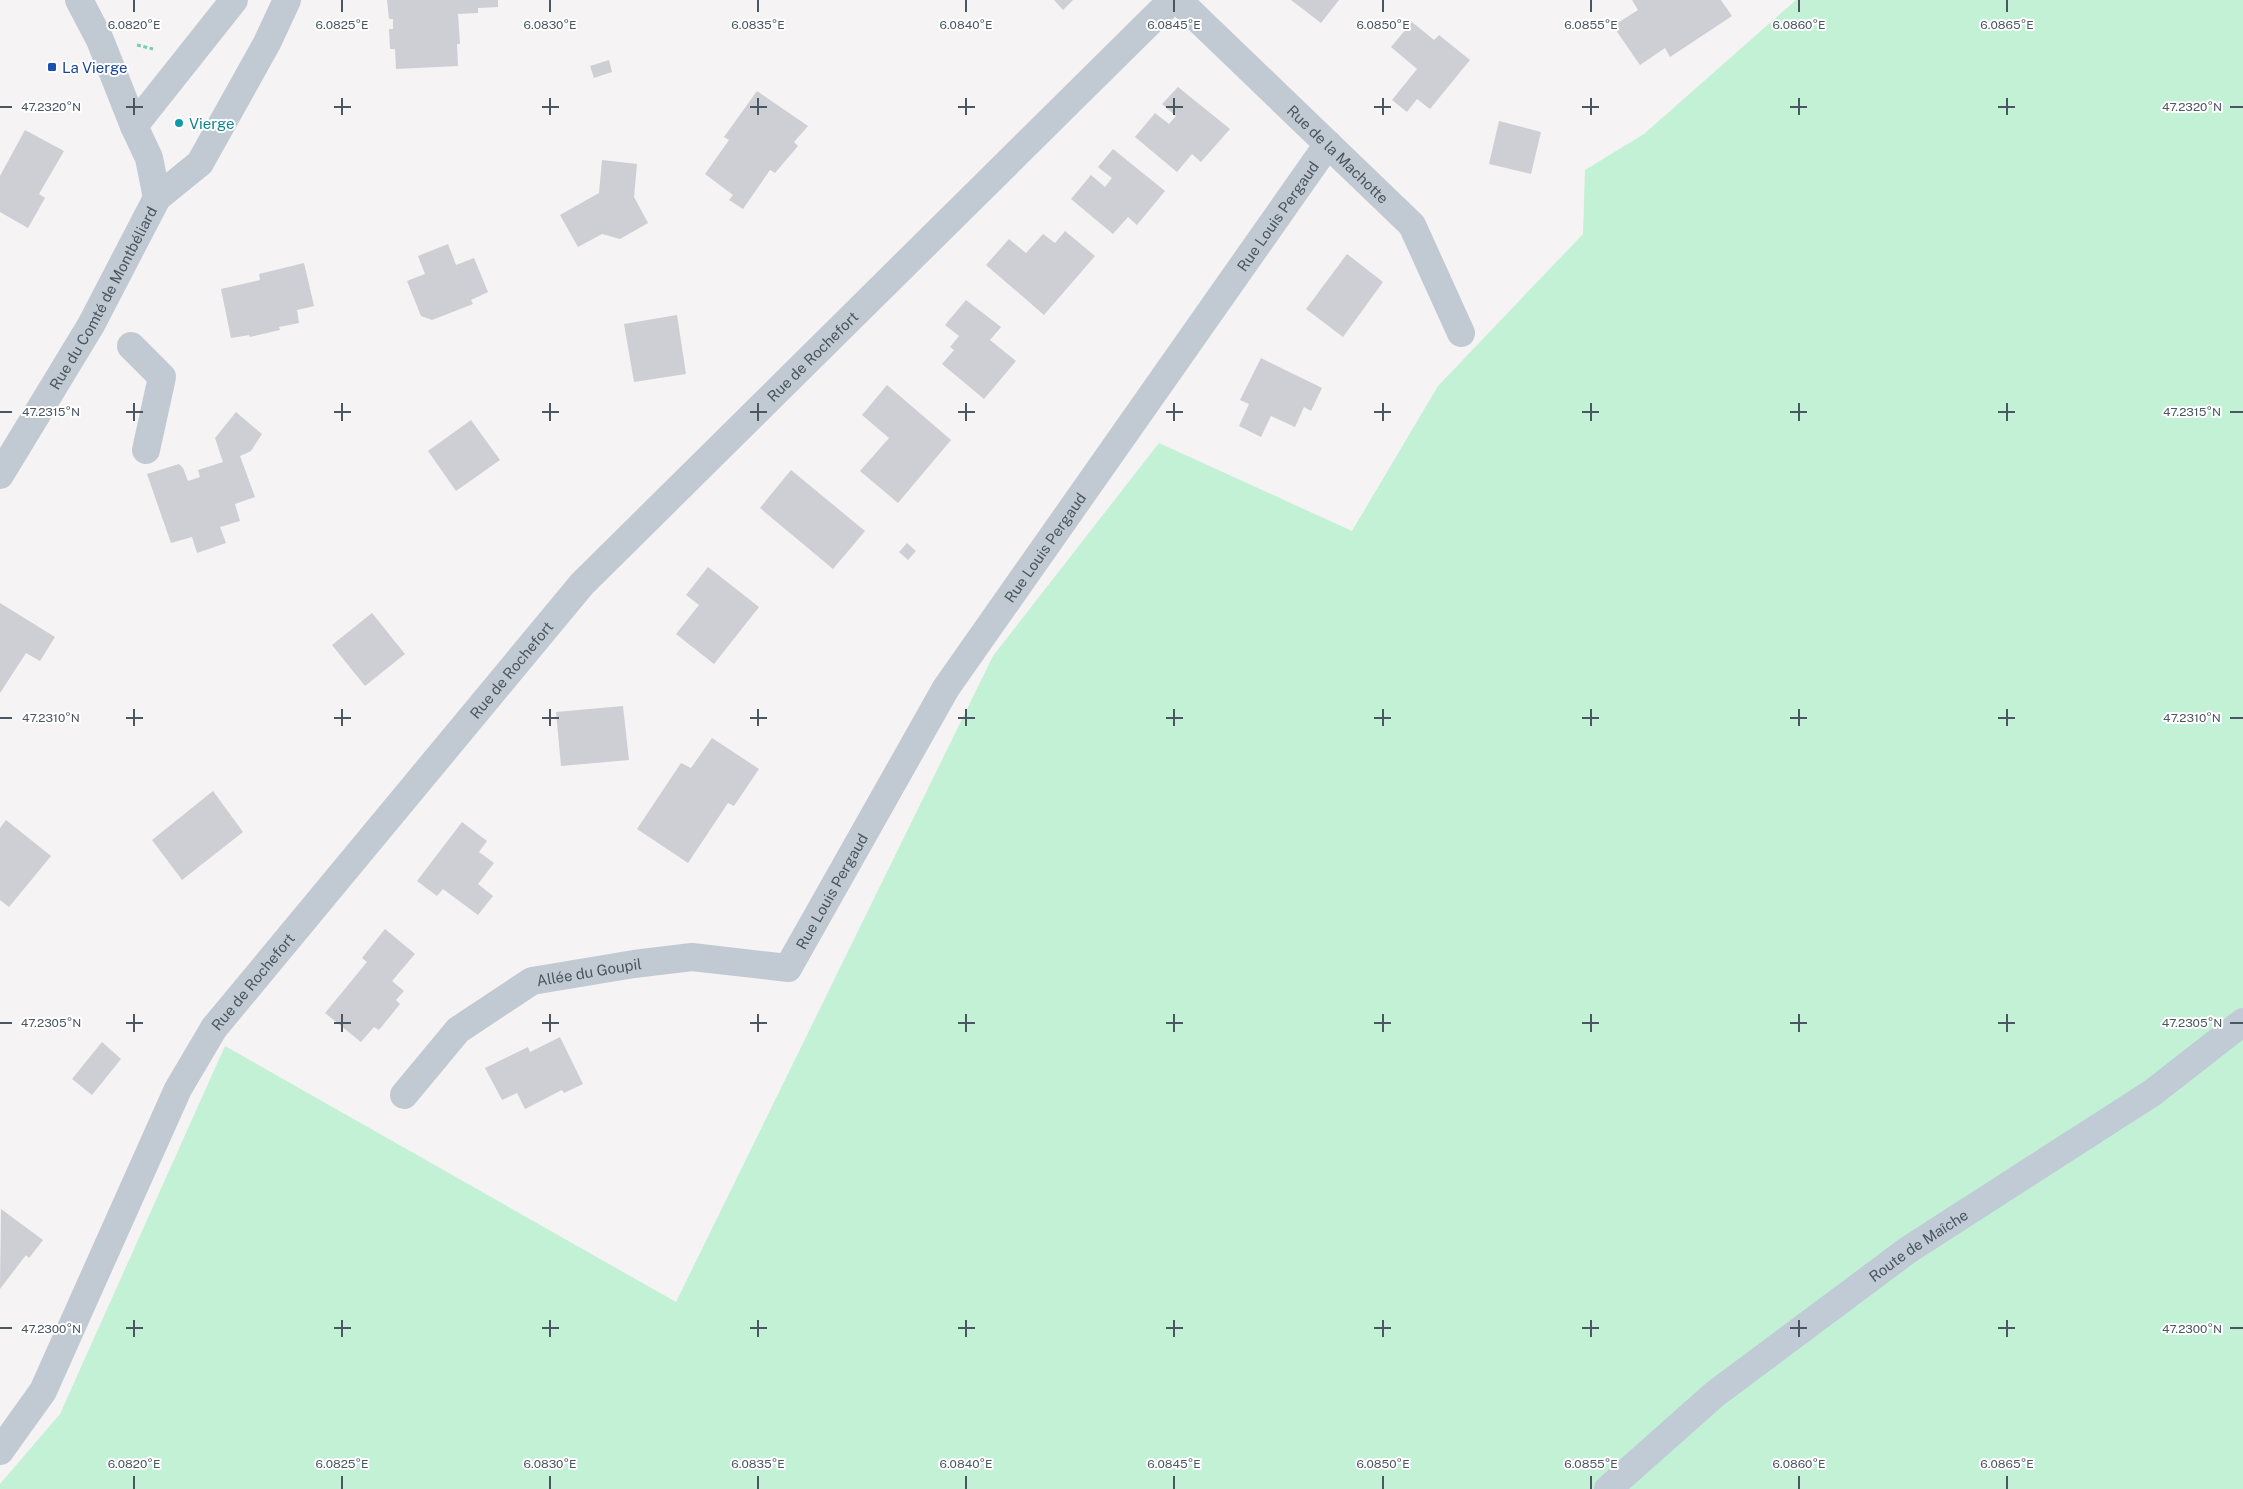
<svg xmlns="http://www.w3.org/2000/svg" width="2243" height="1489" font-family="'Public Sans',sans-serif">
	<style>
		.green { fill: #c3f1d5 }
		.building { fill: #cdcfd5 }
		.lines { fill: none; stroke-linecap: round; stroke-linejoin: round }
		.path { stroke: #7ad0a6; stroke-width: 3; stroke-dasharray: 4 2.5; stroke-linecap: butt }
		.minor { stroke: #c1cad2; stroke-width: 28 }
		.tertiary { stroke: #c1cad2; stroke-width: 28 }
		.secondary { stroke: #c1cbd6; stroke-width: 28 }
		.ticks { fill: none; stroke: #4a5661; stroke-width: 2 }
		.transit-dot { fill: #1a4fb4; stroke: #fff; stroke-width: 2 }
		.culture-dot { fill: #0f9aa8; stroke: #fff; stroke-width: 2 }
		.labels { text-anchor: middle; dominant-baseline: central; stroke-width: 4; stroke-linejoin: round; paint-order: stroke }
		.transit-label { font-size: 15px; fill: #164399; stroke: #fff; text-anchor: start }
		.culture-label { font-size: 15px; fill: #0d838f; stroke: #fff; text-anchor: start }
		.street-label { font-size: 15px; fill: #4a5661; stroke: #fff }
		.ticks-label { font-size: 12px; text-anchor: middle; fill: #4a5661; stroke: #fff; stroke-width: 4; stroke-linejoin: round; paint-order: stroke }
	</style>
	<rect width="100%" height="100%" fill="#f5f3f3"/>
	<path class="green" d="M1796,0H2243V1489H0V1484L60,1414L225,1046L676,1302L993,656L1159,443L1352,531L1438,386L1583,234L1585,170L1644,134Z"/>
	<g class="building">
		<path d="M387,0H498V7L478,8V13L458,14L460,44H457L458,66L396,69L395,49H390L389,29H393V19H389Z"/>
		<path d="M1054,0H1073L1063,10Z"/>
		<path d="M1291,0H1339L1321,23Z"/>
		<path d="M1632,0H1721L1732,16L1670,57L1665,48L1640,65L1613,26L1638,10Z"/>
		<path d="M1412,22L1434,40L1439,35L1470,60L1430,109L1417,99L1407,112L1392,100L1417,69L1391,47Z"/>
		<path d="M609,60L612,72L594,78L590,66Z"/>
		<path d="M1178,87L1230,129L1201,162L1192,154L1177,172L1135,137L1155,113L1169,124L1176,116L1162,104Z"/>
		<path d="M757,91L808,126L794,142L798,146L775,173L770,170L743,209L729,200L733,195L705,174L729,140L724,137Z"/>
		<path d="M1499,121L1541,132L1531,174L1489,164Z"/>
		<path d="M25,130L64,151L39,194L45,198L28,228L0,212V176Z"/>
		<path d="M1113,149L1165,191L1137,225L1128,217L1113,234L1071,199L1091,175L1105,187L1112,178L1098,167Z"/>
		<path d="M602,160L637,164L634,197L648,223L620,239L602,234L578,247L560,215L599,193Z"/>
		<path d="M1065,231L1095,256L1044,315L986,265L1009,239L1026,253L1043,234L1055,243Z"/>
		<path d="M448,244L456,265L474,258L488,292L471,300L473,304L432,320L421,316L407,281L425,274L418,256Z"/>
		<path d="M1347,254L1383,282L1343,337L1306,309Z"/>
		<path d="M304,263L314,306L297,310L299,323L279,327L280,330L250,337L249,335L231,338L221,289L260,280L259,274Z"/>
		<path d="M966,300L1001,327L990,340L1016,361L984,399L942,364L954,350L950,347L959,336L945,325Z"/>
		<path d="M677,315L686,374L634,382L624,324Z"/>
		<path d="M1261,358L1322,388L1311,411L1304,407L1295,427L1271,416L1261,437L1239,426L1249,404L1240,400Z"/>
		<path d="M887,385L951,440L898,503L860,471L889,438L862,415Z"/>
		<path d="M236,412L262,434L251,451L240,456L255,497L235,504L240,521L220,527L226,543L197,553L192,537L171,543L147,474L179,464L183,468L188,481L200,477L198,470L223,462L215,438Z"/>
		<path d="M471,420L500,460L456,491L428,451Z"/>
		<path d="M791,470L865,531L833,569L760,508Z"/>
		<path d="M907,543L916,551L908,560L899,552Z"/>
		<path d="M708,567L759,607L714,664L676,634L699,605L686,595Z"/>
		<path d="M0,603L55,637L40,661L26,653L0,693Z"/>
		<path d="M372,613L405,654L365,686L332,645Z"/>
		<path d="M623,706L629,760L561,766L556,712Z"/>
		<path d="M712,738L759,769L734,806L728,803L688,863L637,829L681,763L691,768Z"/>
		<path d="M213,791L243,832L182,880L152,840Z"/>
		<path d="M6,820L51,856L9,907L0,900V828Z"/>
		<path d="M462,822L487,841L479,852L494,863L478,884L493,896L478,915L443,889L437,896L417,881Z"/>
		<path d="M385,929L415,954L392,981L404,991L396,1000L400,1004L379,1030L374,1027L361,1042L325,1013L367,962L362,958Z"/>
		<path d="M560,1037L583,1084L564,1093L562,1090L525,1109L517,1093L502,1100L485,1068L528,1047L530,1052Z"/>
		<path d="M102,1042L121,1059L92,1095L72,1079Z"/>
		<path d="M1,1209L43,1240L29,1258L26,1255L0,1289Z"/>
	</g>
	<g class="lines">
		<path class="path" d="M137,45L153,49"/>
		<g class="minor">
			<path d="M79,0L100,40L134,126"/>
			<path id="s1" d="M1178,0L1412,225L1461,333"/>
			<path d="M131,346L162,377L146,450"/>
			<path id="s2" d="M404,1095L458,1030L532,981L634,964L692,957L788,968L946,688L1328,144"/>
			<path id="s3" d="M0,1451L43,1391L178,1089L214,1028L582,584L1172,0"/>
		</g>
		<g class="tertiary">
			<path d="M157,198L149,158L134,126L234,0"/>
			<path id="s4" d="M0,475L91,325L157,198L200,163L267,43L287,0"/>
		</g>
		<path class="secondary" id="s5" d="M1608,1489L1715,1394L1908,1250L2152,1093L2243,1022"/>
	</g>
	<path class="ticks" d="M134,0V12M342,0V12M550,0V12M758,0V12M966,0V12M1174,0V12M1383,0V12M1591,0V12M1799,0V12M2007,0V12M134,98V115M342,98V115M550,98V115M758,98V115M966,98V115M1174,98V115M1383,98V115M1591,98V115M1799,98V115M2007,98V115M0,107H12M126,107H143M334,107H351M542,107H559M750,107H767M958,107H975M1166,107H1183M1374,107H1391M1582,107H1599M1790,107H1807M1998,107H2015M2230,107H2243M134,403V421M342,403V421M550,403V421M758,403V421M966,403V421M1174,403V421M1383,403V421M1591,403V421M1799,403V421M2007,403V421M0,412H12M126,412H143M334,412H351M542,412H559M750,412H767M958,412H975M1166,412H1183M1374,412H1391M1582,412H1599M1790,412H1807M1998,412H2015M2230,412H2243M134,709V726M342,709V726M550,709V726M758,709V726M966,709V726M1174,709V726M1383,709V726M1591,709V726M1799,709V726M2007,709V726M0,718H12M126,718H143M334,718H351M542,718H559M750,718H767M958,718H975M1166,718H1183M1374,718H1391M1582,718H1599M1790,718H1807M1998,718H2015M2230,718H2243M134,1014V1032M342,1014V1032M550,1014V1032M758,1014V1032M966,1014V1032M1174,1014V1032M1383,1014V1032M1591,1014V1032M1799,1014V1032M2007,1014V1032M0,1023H12M126,1023H143M334,1023H351M542,1023H559M750,1023H767M958,1023H975M1166,1023H1183M1374,1023H1391M1582,1023H1599M1790,1023H1807M1998,1023H2015M2230,1023H2243M134,1320V1337M342,1320V1337M550,1320V1337M758,1320V1337M966,1320V1337M1174,1320V1337M1383,1320V1337M1591,1320V1337M1799,1320V1337M2007,1320V1337M0,1328H12M126,1328H143M334,1328H351M542,1328H559M750,1328H767M958,1328H975M1166,1328H1183M1374,1328H1391M1582,1328H1599M1790,1328H1807M1998,1328H2015M2230,1328H2243M134,1476V1489M342,1476V1489M550,1476V1489M758,1476V1489M966,1476V1489M1174,1476V1489M1383,1476V1489M1591,1476V1489M1799,1476V1489M2007,1476V1489"/>
	<rect class="transit-dot" x="47" y="62" width="10" height="10" rx="2.5"/>
	<circle class="culture-dot" cx="179" cy="123" r="5"/>
	<g class="labels">
		<g class="transit-label">
			<text x="62" y="67">La Vierge</text>
		</g>
		<g class="culture-label">
			<text x="189" y="123">Vierge</text>
		</g>
		<g class="street-label">
			<text stroke="none"><textPath href="#s1" startOffset="222">Rue de la Machotte</textPath></text>
			<text stroke="none"><textPath href="#s2" startOffset="1330">Rue Louis Pergaud</textPath></text>
			<text stroke="none"><textPath href="#s4" startOffset="205">Rue du Comté de Montbéliard</textPath></text>
			<text stroke="none"><textPath href="#s3" startOffset="1376">Rue de Rochefort</textPath></text>
			<text stroke="none"><textPath href="#s2" startOffset="925">Rue Louis Pergaud</textPath></text>
			<text stroke="none"><textPath href="#s3" startOffset="941">Rue de Rochefort</textPath></text>
			<text stroke="none"><textPath href="#s2" startOffset="520">Rue Louis Pergaud</textPath></text>
			<text stroke="none"><textPath href="#s2" startOffset="231">Allée du Goupil</textPath></text>
			<text stroke="none"><textPath href="#s3" startOffset="536">Rue de Rochefort</textPath></text>
			<text stroke="none"><textPath href="#s5" startOffset="395">Route de Maîche</textPath></text>
		</g>
	</g>
	<g class="ticks-label">
		<text x="134" y="29">6.0820°E</text>
		<text x="342" y="29">6.0825°E</text>
		<text x="550" y="29">6.0830°E</text>
		<text x="758" y="29">6.0835°E</text>
		<text x="966" y="29">6.0840°E</text>
		<text x="1174" y="29">6.0845°E</text>
		<text x="1383" y="29">6.0850°E</text>
		<text x="1591" y="29">6.0855°E</text>
		<text x="1799" y="29">6.0860°E</text>
		<text x="2007" y="29">6.0865°E</text>
		<text x="51" y="111">47.2320°N</text>
		<text x="2192" y="111">47.2320°N</text>
		<text x="51" y="416">47.2315°N</text>
		<text x="2192" y="416">47.2315°N</text>
		<text x="51" y="722">47.2310°N</text>
		<text x="2192" y="722">47.2310°N</text>
		<text x="51" y="1027">47.2305°N</text>
		<text x="2192" y="1027">47.2305°N</text>
		<text x="51" y="1333">47.2300°N</text>
		<text x="2192" y="1333">47.2300°N</text>
		<text x="134" y="1468">6.0820°E</text>
		<text x="342" y="1468">6.0825°E</text>
		<text x="550" y="1468">6.0830°E</text>
		<text x="758" y="1468">6.0835°E</text>
		<text x="966" y="1468">6.0840°E</text>
		<text x="1174" y="1468">6.0845°E</text>
		<text x="1383" y="1468">6.0850°E</text>
		<text x="1591" y="1468">6.0855°E</text>
		<text x="1799" y="1468">6.0860°E</text>
		<text x="2007" y="1468">6.0865°E</text>
	</g>
</svg>
